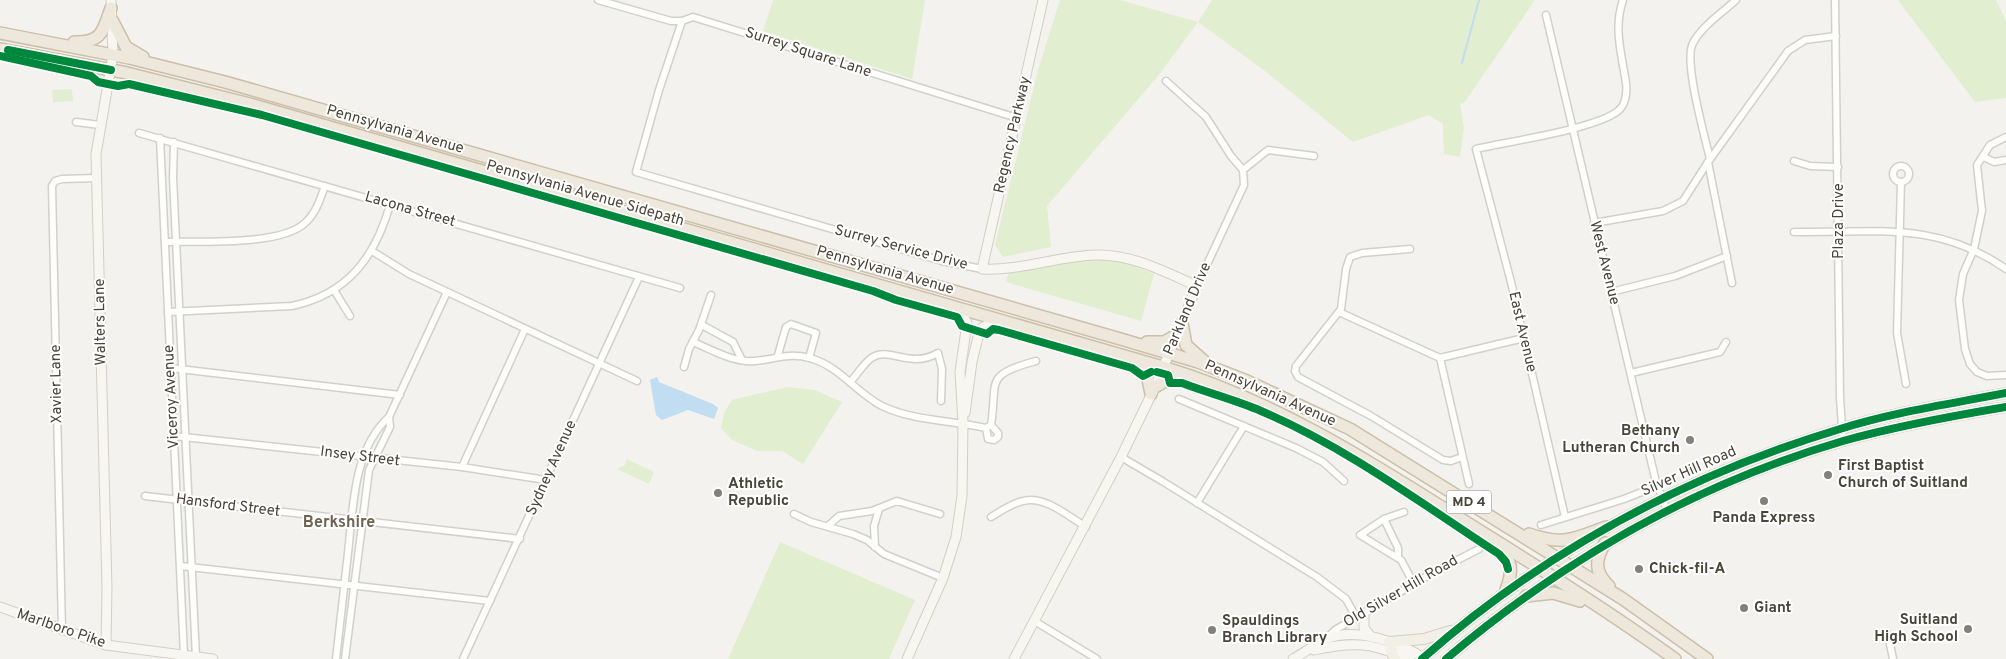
<svg xmlns="http://www.w3.org/2000/svg" width="2006" height="659" font-family="Overpass,sans-serif">
	<style>
		.green { fill: #e1eecf }
		.water { fill: #c0ddf1 }
		.lines { fill: none; stroke-linecap: round; stroke-linejoin: round }
		.stream { stroke: #c0ddf1; stroke-width: 2 }
		.street-casing { stroke: #d2d0cb; stroke-width: 9 }
		.secondary-casing { stroke: #d3cfc5; stroke-width: 11 }
		.primary-casing { stroke: #d6cebb; stroke-width: 12 }
		.highway-casing { stroke: #ccbfa9; stroke-width: 14 }
		.street { stroke: #fdfdfc; stroke-width: 6 }
		.secondary { stroke: #f7f6f1; stroke-width: 9 }
		.primary { stroke: #f2efe6; stroke-width: 10 }
		.highway { stroke: #ede8db; stroke-width: 11 }
		.cycleway-casing { stroke: #fff; stroke-width: 11 }
		.cycleway { stroke: #00873e; stroke-width: 8 }
		.poi-dot { fill: #868178; stroke: #fff; stroke-width: 2 }
		.labels { text-anchor: middle; dominant-baseline: central; stroke-width: 4; stroke-linejoin: round; paint-order: stroke }
		.shield { fill: #fff; stroke: #817c74; stroke-width: 1 }
		.shield-label { font-size: 14px; font-weight: bold; fill: #4b4439 }
		.street-label { font-size: 15px; fill: #4b4439; stroke: #fff }
		.poi-label { font-size: 15px; font-weight: bold; fill: #4b4439; stroke: #fff; text-anchor: start }
		.neighbourhood-label { font-size: 16px; font-weight: bold; fill: #6e6250; stroke: #fff }
	</style>
	<rect width="100%" height="100%" fill="#f4f2ee"/>
	<g class="green">
		<path d="M773,0H925L912,79L763,31Z"/>
		<path d="M1060,0H1120L1198,22L1212,0H1535L1464,103L1460,104L1464,127L1460,157L1444,154L1443,124L1429,115L1353,142L1265,71L1198,22L1157,77L1047,206L1051,247L1003,257L995,245L1038,70Z"/>
		<path d="M1898,0H1996L2006,21V98L1975,102Z"/>
		<path d="M72,89L73,101L53,102L52,90Z"/>
		<path d="M1092,259L1122,261L1154,274L1141,321L1006,282L1009,272Z"/>
		<path d="M787,387L815,390L842,402L803,464L782,451H757L732,440L721,428L724,413L732,400Z"/>
		<path d="M627,459L654,472L649,484L617,469L625,465Z"/>
		<path d="M780,542L915,600L889,659H728Z"/>
	</g>
	<path class="water" d="M657,377L659,382L713,404L718,408L714,419L688,410L662,420L656,415L650,380Z"/>
	<g class="lines">
		<path class="stream" d="M1462,63L1479,0"/>
		<defs>
			<g id="street">
				<path d="M598,0L671,21H682L693,17L1017,118"/>
				<path d="M1835,0L1840,398L1843,441"/>
				<path d="M1546,15L1656,482L1667,510"/>
				<path d="M682,21L659,90L636,172L942,261L982,269"/>
				<path d="M1166,81L1206,117L1231,156L1243,170L1244,185L1197,286"/>
				<path d="M76,122L100,125"/>
				<path d="M139,133L680,288"/>
				<path d="M2006,137L1990,145L1977,165L1982,211L1974,249L1963,274L1959,300L1965,349L1970,364L1977,372L1987,376L2006,375"/>
				<path d="M160,138L184,655"/>
				<path d="M174,142L173,178L196,657"/>
				<path d="M1984,157L1994,162L2006,160"/>
				<path d="M1710,159C1705,137 1683,60 1693,43C1702,26 1722,13 1736,0"/>
				<path d="M1794,161L1810,166L1838,167"/>
				<path d="M1708,162L1732,283"/>
				<circle cx="1901" cy="174" r="8"/>
				<path d="M1243,170L1268,150L1314,156"/>
				<path d="M1901,182L1897,333L1906,384"/>
				<path d="M1594,223L1663,211L1683,201L1708,162L1788,51L1805,40L1836,36"/>
				<path d="M1794,232C1874,233 1936,220 2006,269"/>
				<path d="M165,242C199,241 281,246 305,223C316,213 320,200 325,186"/>
				<path d="M1410,249L1362,253L1350,257L1346,269L1341,309L1296,366L1295,371L1298,377L1371,416L1443,460L1451,461L1462,457"/>
				<path d="M372,251L409,274L637,381"/>
				<path d="M334,290L350,316"/>
				<path d="M1611,292L1675,276L1727,256"/>
				<path d="M168,312L292,306C348,294 375,257 390,205"/>
				<path d="M1339,312L1440,358L1524,338"/>
				<path d="M702,325L733,342L742,360"/>
				<path d="M693,342C710,349 727,359 746,361C768,363 783,351 810,358C841,367 855,392 882,406C913,421 952,420 986,428L991,425C998,381 983,375 1036,361"/>
				<path d="M778,355L786,327L791,324L816,333L809,358"/>
				<path d="M1440,358L1469,484"/>
				<path d="M684,367L689,349L699,330L711,295"/>
				<path d="M171,368L400,395"/>
				<path d="M1631,373L1720,352L1726,342"/>
				<path d="M851,381C858,374 864,362 873,357C890,347 910,369 938,353L942,369L941,401"/>
				<path d="M1179,399L1296,448L1323,462L1344,481"/>
				<path d="M986,428L988,439L994,440L998,437V433L991,425"/>
				<path d="M174,436L462,467L546,480"/>
				<path d="M1121,457L1162,481L1317,577L1346,599L1356,617"/>
				<path d="M462,467L525,329"/>
				<path d="M145,496L520,539"/>
				<path d="M1197,503L1244,426"/>
				<path d="M1404,512L1384,519L1360,535L1401,560L1414,584"/>
				<path d="M794,514L811,522L853,534L867,540L884,554L943,578"/>
				<path d="M991,517C1001,511 1012,503 1023,501C1044,495 1068,516 1086,527"/>
				<path d="M1565,517L1511,282L1476,149C1505,142 1603,128 1620,109C1626,103 1627,91 1626,83C1622,55 1613,29 1623,0"/>
				<path d="M1384,519L1398,548V558"/>
				<path d="M1541,525L1624,499L1657,486"/>
				<path d="M828,526L839,516L872,511L897,501L940,514"/>
				<path d="M875,547L874,526L879,509"/>
				<path d="M181,566L490,601"/>
				<path d="M1036,622L1097,659"/>
				<path d="M62,631L52,186L55,181L62,179L97,178"/>
				<path d="M1888,634L1893,659"/>
				<path d="M1327,638L1335,630L1436,571L1479,549"/>
				<path d="M336,659C340,624 344,588 348,553C353,509 353,449 389,417L447,292"/>
				<path d="M345,659L369,470L390,427L389,417"/>
				<path d="M463,659L639,277"/>
			</g>
			<g id="secondary">
				<path d="M965,413L972,362L980,329L989,324L1006,325"/>
				<path d="M0,607L106,645L213,659"/>
				<path d="M1364,613V628L1371,637"/>
				<path d="M106,645L107,588L96,154L113,55L111,0"/>
				<path d="M1314,650C1355,641 1371,643 1410,659"/>
				<path d="M907,659L943,578L956,537L962,496L963,423L960,372L967,323L964,317L954,308"/>
				<path d="M1014,659L1121,457L1155,387L1197,286C1165,272 1132,254 1096,255C1058,256 1020,271 982,269L1043,0"/>
				<path d="M1293,659C1304,653 1315,644 1326,639C1356,627 1400,642 1425,659"/>
			</g>
			<g id="primary">
				<path d="M1389,642L1424,639L1450,631"/>
				<path d="M1391,651L1395,659"/>
				<path d="M1422,659C1543,552 1685,476 1840,429C1894,412 1950,404 2006,393"/>
				<path d="M1446,659C1563,560 1696,484 1843,441C1897,426 1952,416 2006,407"/>
			</g>
			<g id="highway">
				<path d="M112,20L126,47L143,57"/>
				<path d="M0,33L129,58L225,82L1124,340L1198,362L1247,381L1350,429L1623,599L1707,659"/>
				<path d="M74,42C102,43 103,31 111,8"/>
				<path d="M0,49L127,73L250,104L1163,367C1270,399 1363,457 1456,516C1530,562 1604,608 1675,659"/>
				<path d="M1182,323L1186,345L1204,361"/>
				<path d="M1147,342H1164L1178,334"/>
				<path d="M1132,359L1147,374L1151,394"/>
				<path d="M1155,387L1169,379H1186"/>
				<path d="M1529,534C1564,546 1573,539 1606,527"/>
				<path d="M1605,543C1595,560 1594,572 1609,586"/>
				<path d="M1498,547C1513,561 1513,571 1506,590"/>
				<path d="M1526,596L1553,593L1580,601"/>
			</g>
		</defs>
		<use href="#street" class="street-casing"/>
		<use href="#secondary" class="secondary-casing"/>
		<use href="#primary" class="primary-casing"/>
		<use href="#highway" class="highway-casing"/>
		<use href="#street" class="street"/>
		<use href="#secondary" class="secondary"/>
		<use href="#primary" class="primary"/>
		<use href="#highway" class="highway"/>
		<defs>
			<g id="cycleway">
				<path d="M8,50L111,70"/>
				<path d="M0,56L91,76L98,82L118,86L129,84L262,115L873,291L896,300L957,317L962,326L987,334L993,329L999,330L1132,368L1143,376L1151,372"/>
				<path d="M1157,372L1168,375L1170,383H1182C1208,393 1236,400 1261,411C1346,447 1422,504 1499,554L1506,562L1508,569"/>
				<path d="M1422,659C1543,552 1685,476 1840,429C1894,412 1950,404 2006,393"/>
				<path d="M1446,659C1563,560 1696,484 1843,441C1897,426 1952,416 2006,407"/>
			</g>
		</defs>
		<use href="#cycleway" class="cycleway-casing"/>
		<use href="#cycleway" class="cycleway"/>
	</g>
	<g class="poi-dot">
		<circle cx="1690" cy="440" r="5"/>
		<circle cx="1828" cy="475" r="5"/>
		<circle cx="718" cy="493" r="5"/>
		<circle cx="1764" cy="501" r="5"/>
		<circle cx="1639" cy="569" r="5"/>
		<circle cx="1744" cy="608" r="5"/>
		<circle cx="1968" cy="629" r="5"/>
		<circle cx="1212" cy="630" r="5"/>
	</g>
	<g class="labels">
		<rect class="shield" x="1446.5" y="490.5" width="45" height="23" rx="4"/>
		<g class="shield-label">
			<text x="1469" y="502">MD 4</text>
		</g>
		<g class="street-label">
			<text transform="translate(808 53) rotate(18)">Surrey Square Lane</text>
			<text transform="translate(395 130) rotate(16)">Pennsylvania Avenue</text>
			<text transform="translate(1013 135) rotate(-77)">Regency Parkway</text>
			<text transform="translate(585 194) rotate(16)">Pennsylvania Avenue Sidepath</text>
			<text transform="translate(410 210) rotate(16)">Lacona Street</text>
			<text transform="translate(1839 221) rotate(-90)">Plaza Drive</text>
			<text transform="translate(901 248) rotate(15)">Surrey Service Drive</text>
			<text transform="translate(1604 263) rotate(76)">West Avenue</text>
			<text transform="translate(885 271) rotate(16)">Pennsylvania Avenue</text>
			<text transform="translate(1188 309) rotate(-67)">Parkland Drive</text>
			<text transform="translate(101 322) rotate(-91)">Walters Lane</text>
			<text transform="translate(1522 332) rotate(77)">East Avenue</text>
			<text transform="translate(57 384) rotate(-91)">Xavier Lane</text>
			<text transform="translate(1270 394) rotate(24)">Pennsylvania Avenue</text>
			<text transform="translate(172 397) rotate(-93)">Viceroy Avenue</text>
			<text transform="translate(360 457) rotate(7)">Insey Street</text>
			<text transform="translate(552 468) rotate(-66)">Sydney Avenue</text>
			<text transform="translate(1689 472) rotate(-24)">Silver Hill Road</text>
			<text transform="translate(228 506) rotate(7)">Hansford Street</text>
			<text transform="translate(1401 592) rotate(-30)">Old Silver Hill Road</text>
			<text transform="translate(61 629) rotate(19)">Marlboro Pike</text>
		</g>
		<g class="poi-label">
			<text x="1680" y="431" text-anchor="end">Bethany<tspan x="1680" dy="17">Lutheran Church</tspan></text>
			<text x="1838" y="466">First Baptist<tspan x="1838" dy="17">Church of Suitland</tspan></text>
			<text x="728" y="484">Athletic<tspan x="728" dy="17">Republic</tspan></text>
			<text x="1764" y="518" text-anchor="middle">Panda Express</text>
			<text x="1649" y="569">Chick-fil-A</text>
			<text x="1754" y="608">Giant</text>
			<text x="1958" y="620" text-anchor="end">Suitland<tspan x="1958" dy="17">High School</tspan></text>
			<text x="1222" y="621">Spauldings<tspan x="1222" dy="17">Branch Library</tspan></text>
		</g>
		<g class="neighbourhood-label">
			<text x="339" y="523">Berkshire</text>
		</g>
	</g>
</svg>
